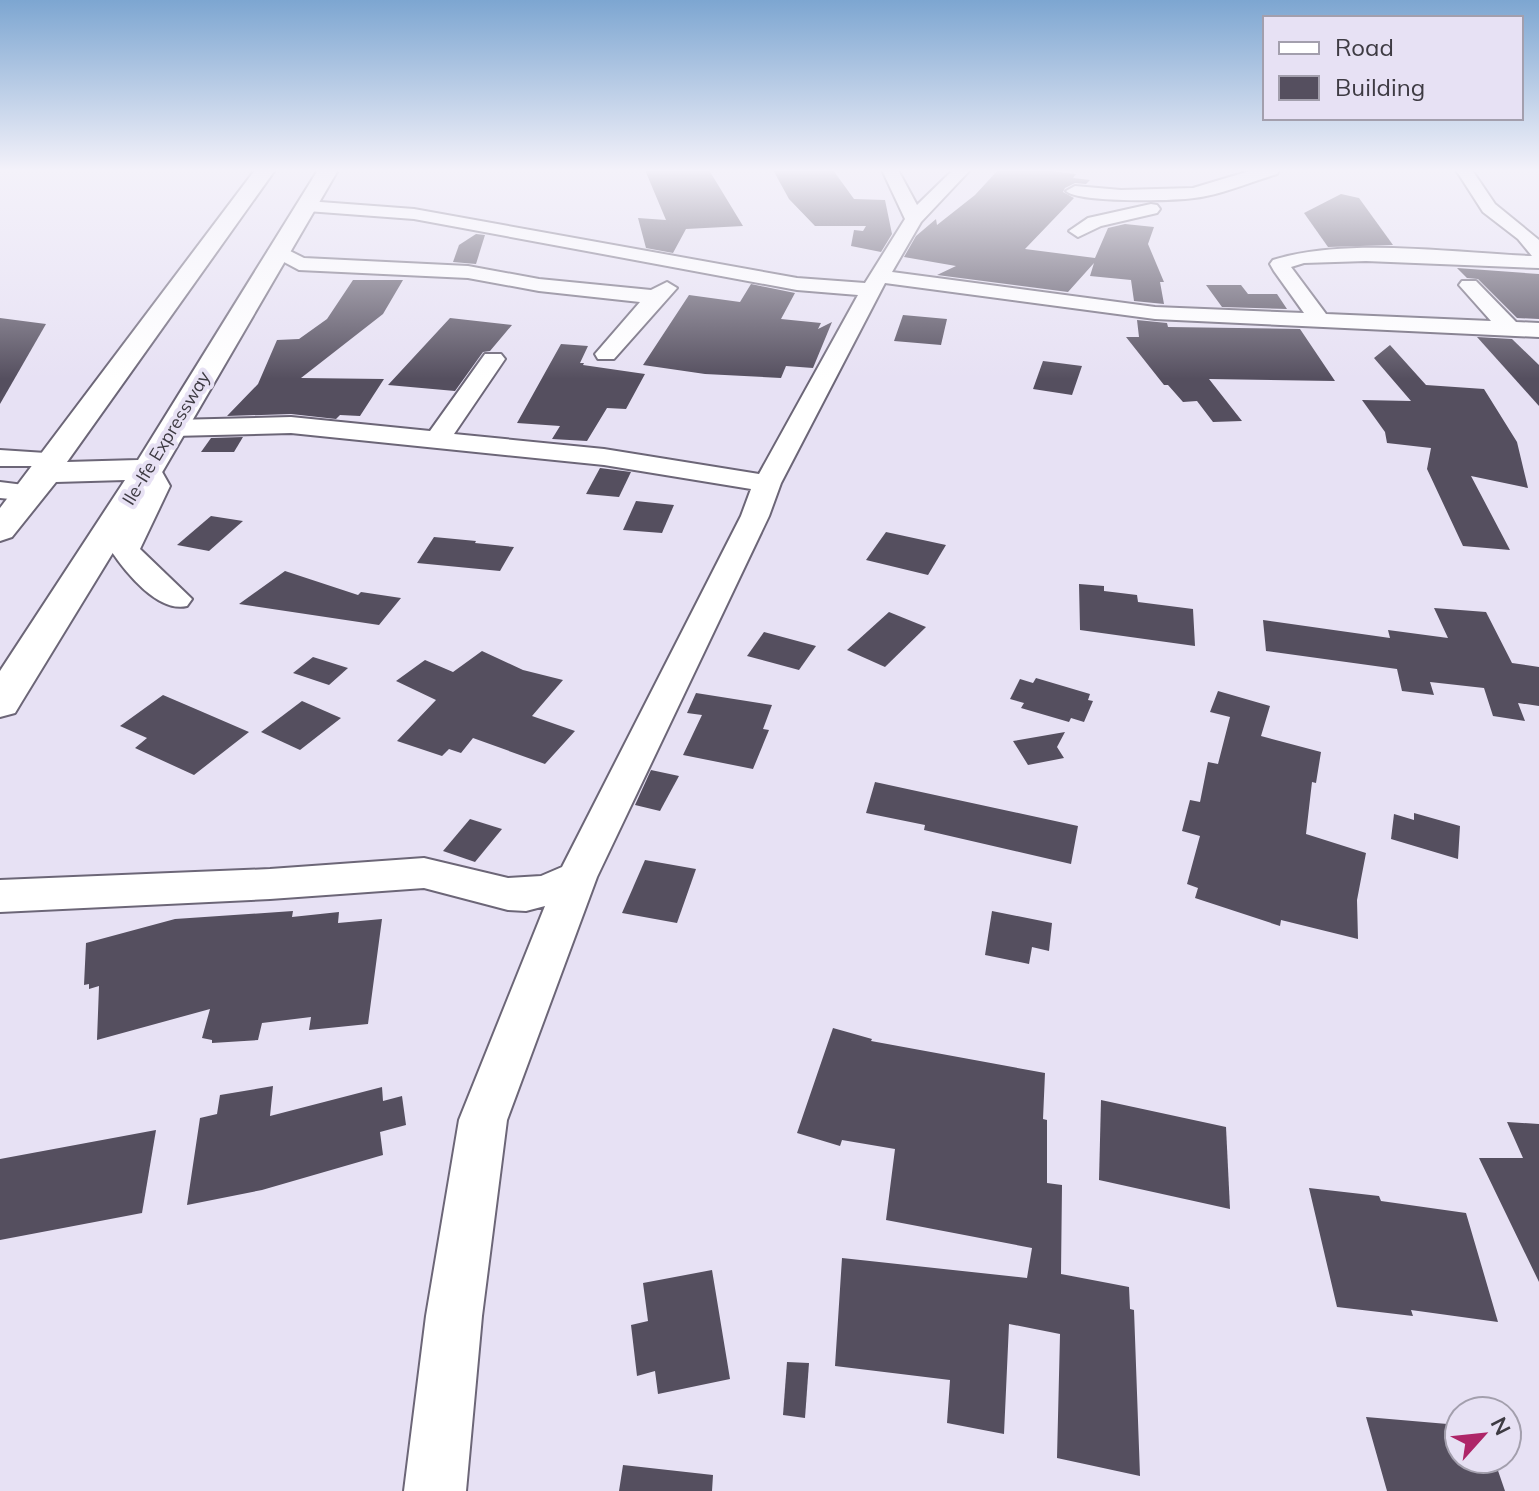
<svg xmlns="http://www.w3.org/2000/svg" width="1539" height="1491" font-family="Mulish,sans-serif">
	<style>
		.building { fill: #554f5f }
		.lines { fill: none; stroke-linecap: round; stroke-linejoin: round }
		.minor-casing { stroke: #6c6677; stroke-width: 4 }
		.major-casing { stroke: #6c6677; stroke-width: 4 }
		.minor { fill: #fff; fill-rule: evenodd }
		.major { fill: #fff; fill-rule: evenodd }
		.labels { text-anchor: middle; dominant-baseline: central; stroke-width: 8; stroke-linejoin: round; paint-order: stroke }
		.far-street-label { font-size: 18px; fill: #3e3b43; stroke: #e7e1f4 }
	</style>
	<rect width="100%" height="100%" fill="#e7e1f4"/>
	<g class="building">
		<path d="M645,170H709L743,226L686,229L673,253L646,248L638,218L666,220Z"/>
		<path d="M773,170H833L854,199L885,200L892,234L881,252L851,246L854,230L863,231L866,226H815L789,199Z"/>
		<path d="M998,170H1044L1076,174L1073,178L1090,180L1086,184L1075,183L1065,188L1063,192L1074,198L1025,249L1095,258L1108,228L1125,224L1154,227L1148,244L1164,282H1160L1164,304L1134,301L1131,280L1090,276L1094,263L1068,292L937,275L956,266L904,257L916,236L936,219L937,225L975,195Z"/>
		<path d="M1341,194L1359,198L1393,245L1328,247L1304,213Z"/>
		<path d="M476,234L485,235L476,264L453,262L459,245Z"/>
		<path d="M1457,268L1539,274V319L1517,318L1478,279L1467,278Z"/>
		<path d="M353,280H403L383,314L301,378L384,379L360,416L340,415L336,419L291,414L227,416L258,384L277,340L299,339L327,319Z"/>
		<path d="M751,284L795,293L781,319L821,323L818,329L832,322L813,368L786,366L781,378L705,374L643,365L689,295L740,302Z"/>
		<path d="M1206,285H1241L1248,294H1277L1287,309L1222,307Z"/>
		<path d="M903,315L947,319L941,345L894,341Z"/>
		<path d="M0,318L46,324L0,404Z"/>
		<path d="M450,318L512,325L490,351L483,352L455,391L388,385Z"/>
		<path d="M1137,320L1167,323L1168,327L1300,329L1335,381L1209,379L1242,421L1213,422L1197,401L1183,402L1168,385H1164L1126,337H1139Z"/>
		<path d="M1477,337L1512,339L1539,365V406Z"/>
		<path d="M561,344L588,346L580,363H584L583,365L645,374L626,409L607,408L587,441L552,439L560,426L517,423Z"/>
		<path d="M1390,345L1426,385L1484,389L1517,442L1528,488L1471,476L1510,550L1463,546L1427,469L1431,448L1387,443L1385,432L1362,400L1411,401L1374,358Z"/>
		<path d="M1043,361L1082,366L1072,395L1033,389Z"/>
		<path d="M243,437L234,452H201L211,438Z"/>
		<path d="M600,468L631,472L619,497L586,494Z"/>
		<path d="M636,501L674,505L662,533L623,530Z"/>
		<path d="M211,516L243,521L209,551L177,545Z"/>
		<path d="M886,532L946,545L928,575L866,560Z"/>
		<path d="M434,537L476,541L475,543L514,547L500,571L417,563Z"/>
		<path d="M285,571L358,595L361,592L401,598L379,625L239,604Z"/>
		<path d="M1079,584L1104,586V591L1137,595L1138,602L1193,609L1195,646L1080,630Z"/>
		<path d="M1434,608L1486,612L1512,663L1539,667V706L1518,703L1525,721L1493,716L1484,688L1430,682L1434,695L1402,691L1397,669L1266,651L1263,620L1390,638L1388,630L1448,638Z"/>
		<path d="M889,612L926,627L885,667L847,650Z"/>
		<path d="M764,632L816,646L799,670L747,656Z"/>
		<path d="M482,651L523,670L563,680L532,716L575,731L545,764L473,738L461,753L449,749L442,756L397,741L436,700L396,681L425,660L453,672Z"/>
		<path d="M313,657L348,668L329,685L293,673Z"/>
		<path d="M1036,678L1090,694L1088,700L1093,701L1084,722L1071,718L1069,722L1021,708L1024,703L1010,699L1020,679L1033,683Z"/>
		<path d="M1218,691L1270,706L1261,736L1321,752L1316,783L1312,782L1306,834L1366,853L1357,900L1358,939L1281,920L1280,926L1195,898L1198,888L1187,884L1200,836L1182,831L1190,800L1200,802L1208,762L1218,764L1230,717L1210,712Z"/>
		<path d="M696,693L772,705L763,729L769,730L753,769L683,755L702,715L687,713Z"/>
		<path d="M163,695L198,710L249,732L194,775L135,748L147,738L120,726Z"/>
		<path d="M302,701L341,718L300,750L261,732Z"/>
		<path d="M1065,732L1057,747L1064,758L1028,765L1013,741Z"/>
		<path d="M651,770L679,776L660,811L635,805Z"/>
		<path d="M875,782L1078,826L1071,864L924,830L925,825L866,813Z"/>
		<path d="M1414,813L1460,826L1458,859L1391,839L1394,814L1414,820Z"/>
		<path d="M470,819L502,829L475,862L443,851Z"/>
		<path d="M645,860L696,869L677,923L622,913Z"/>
		<path d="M293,911L292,917L339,912L338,923L382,919L368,1024L309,1030L311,1017L262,1023L258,1040L212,1043V1040L202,1038L210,1009L97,1040L99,986L89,989V984L84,985L86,943L175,919Z"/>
		<path d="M992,911L1052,923L1049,951L1032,947L1029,964L985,955Z"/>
		<path d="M833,1028L872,1039L871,1041L1045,1073L1043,1119L1047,1120V1183L1062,1185L1061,1274L1129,1287L1130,1309L1134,1310L1140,1476L1057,1458L1060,1334L1009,1324L1004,1434L947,1423L950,1380L835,1366L842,1258L1027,1278L1032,1248L886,1220L895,1149L842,1140L840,1146L797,1133Z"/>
		<path d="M273,1086L270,1116L382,1087L383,1101L402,1096L406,1125L380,1132L383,1155L262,1190L187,1205L200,1118L217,1114L220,1095Z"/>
		<path d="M1101,1100L1226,1127L1230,1209L1099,1180Z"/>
		<path d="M1507,1122L1539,1124V1282L1479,1158H1523Z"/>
		<path d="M156,1130L142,1213L0,1240V1159Z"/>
		<path d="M1309,1188L1379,1196L1381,1201L1466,1213L1498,1322L1411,1310L1413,1316L1337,1307Z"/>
		<path d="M712,1270L730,1379L658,1394L655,1371L637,1376L631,1325L648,1321L643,1283Z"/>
		<path d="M787,1362L809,1363L805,1418L783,1415Z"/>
		<path d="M1366,1417L1459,1425V1459H1494L1505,1491H1387Z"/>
		<path d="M623,1465L713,1475L712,1491H619Z"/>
	</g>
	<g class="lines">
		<defs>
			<g id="minor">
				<path d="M882,170H898L917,205L953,170H970L921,222L892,272L1155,307L1304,313L1274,271L1270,264L1273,260C1347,237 1453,253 1532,256L1518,239L1483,212L1456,170H1472L1495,204L1539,240V268L1366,261L1304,263L1291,267L1326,314L1491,321L1459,285L1462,281H1476L1516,322L1539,323V337L1155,319L885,283L781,483L769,516L597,877L507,1120L482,1316L466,1491H404L426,1316L459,1120L545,906L526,911L508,910L424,888L270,899L0,912V880L270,869L424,858L508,878L541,876L562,867L741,516L751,489L604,465L291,433L173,436L164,433L160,428L164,423L173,420L291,417L430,431L485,354H501L505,359L454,434L604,449L759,474L858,295L797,290L414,219L307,211L298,206L307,201L414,209L797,278L865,283L905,219Z"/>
				<path d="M1253,170H1279L1277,174C1250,182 1221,195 1194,198C1173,201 1079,203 1066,191L1075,186L1121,190L1193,188Z"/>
				<path d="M1151,204L1157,205L1160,209L1157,213L1101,226L1078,237L1069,231L1088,218Z"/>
				<path d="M278,245L304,258L468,266L539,279L651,290L667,282L677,288L614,359H598L595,354L640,302L539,291L468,278L299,270L271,255L268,251Z"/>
				<path d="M0,450L61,454L65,460L61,466H0Z"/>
				<path d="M148,461L157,463L170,486L140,549L192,599L187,606C158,613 125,572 110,549L142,486L135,469L139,463Z"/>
				<path d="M0,482L40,487L44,493L40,499L30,501L0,498Z"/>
			</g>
			<path id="major" d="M255,170H275L67,462L138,460L318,170H338L164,469L21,703L15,713L0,717V671L125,480L56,482L12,537L0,541V508Z"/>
		</defs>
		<use href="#minor" class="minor-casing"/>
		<use href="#major" class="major-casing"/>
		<use href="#minor" class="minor"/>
		<use href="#major" class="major"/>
	</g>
	<linearGradient id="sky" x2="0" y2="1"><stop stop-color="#7da6d1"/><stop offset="0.45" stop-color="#f4f2fa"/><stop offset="1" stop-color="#f4f2fa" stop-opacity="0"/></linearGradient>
	<rect width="1539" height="379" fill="url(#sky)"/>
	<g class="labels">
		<g class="far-street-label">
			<text transform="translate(166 438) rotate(-59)">Ile-Ife Expressway</text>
		</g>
	</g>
	<rect x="1263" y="16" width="260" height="104" fill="#e7e1f4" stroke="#a39fad" stroke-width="2"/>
	<rect x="1279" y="42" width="40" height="12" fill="#ffffff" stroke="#a39fad" stroke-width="2"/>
	<text x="1335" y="56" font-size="24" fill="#3e3b43">Road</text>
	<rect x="1279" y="76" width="40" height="24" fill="#554f5f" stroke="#a39fad" stroke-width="2"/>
	<text x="1335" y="96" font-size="24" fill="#3e3b43">Building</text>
	<g transform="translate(1483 1435) rotate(63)"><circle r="38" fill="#e7e1f4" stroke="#a39fad" stroke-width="2"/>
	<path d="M0-6L14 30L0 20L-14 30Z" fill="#ae2568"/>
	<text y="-12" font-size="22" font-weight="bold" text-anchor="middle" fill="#3e3b43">N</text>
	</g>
</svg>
